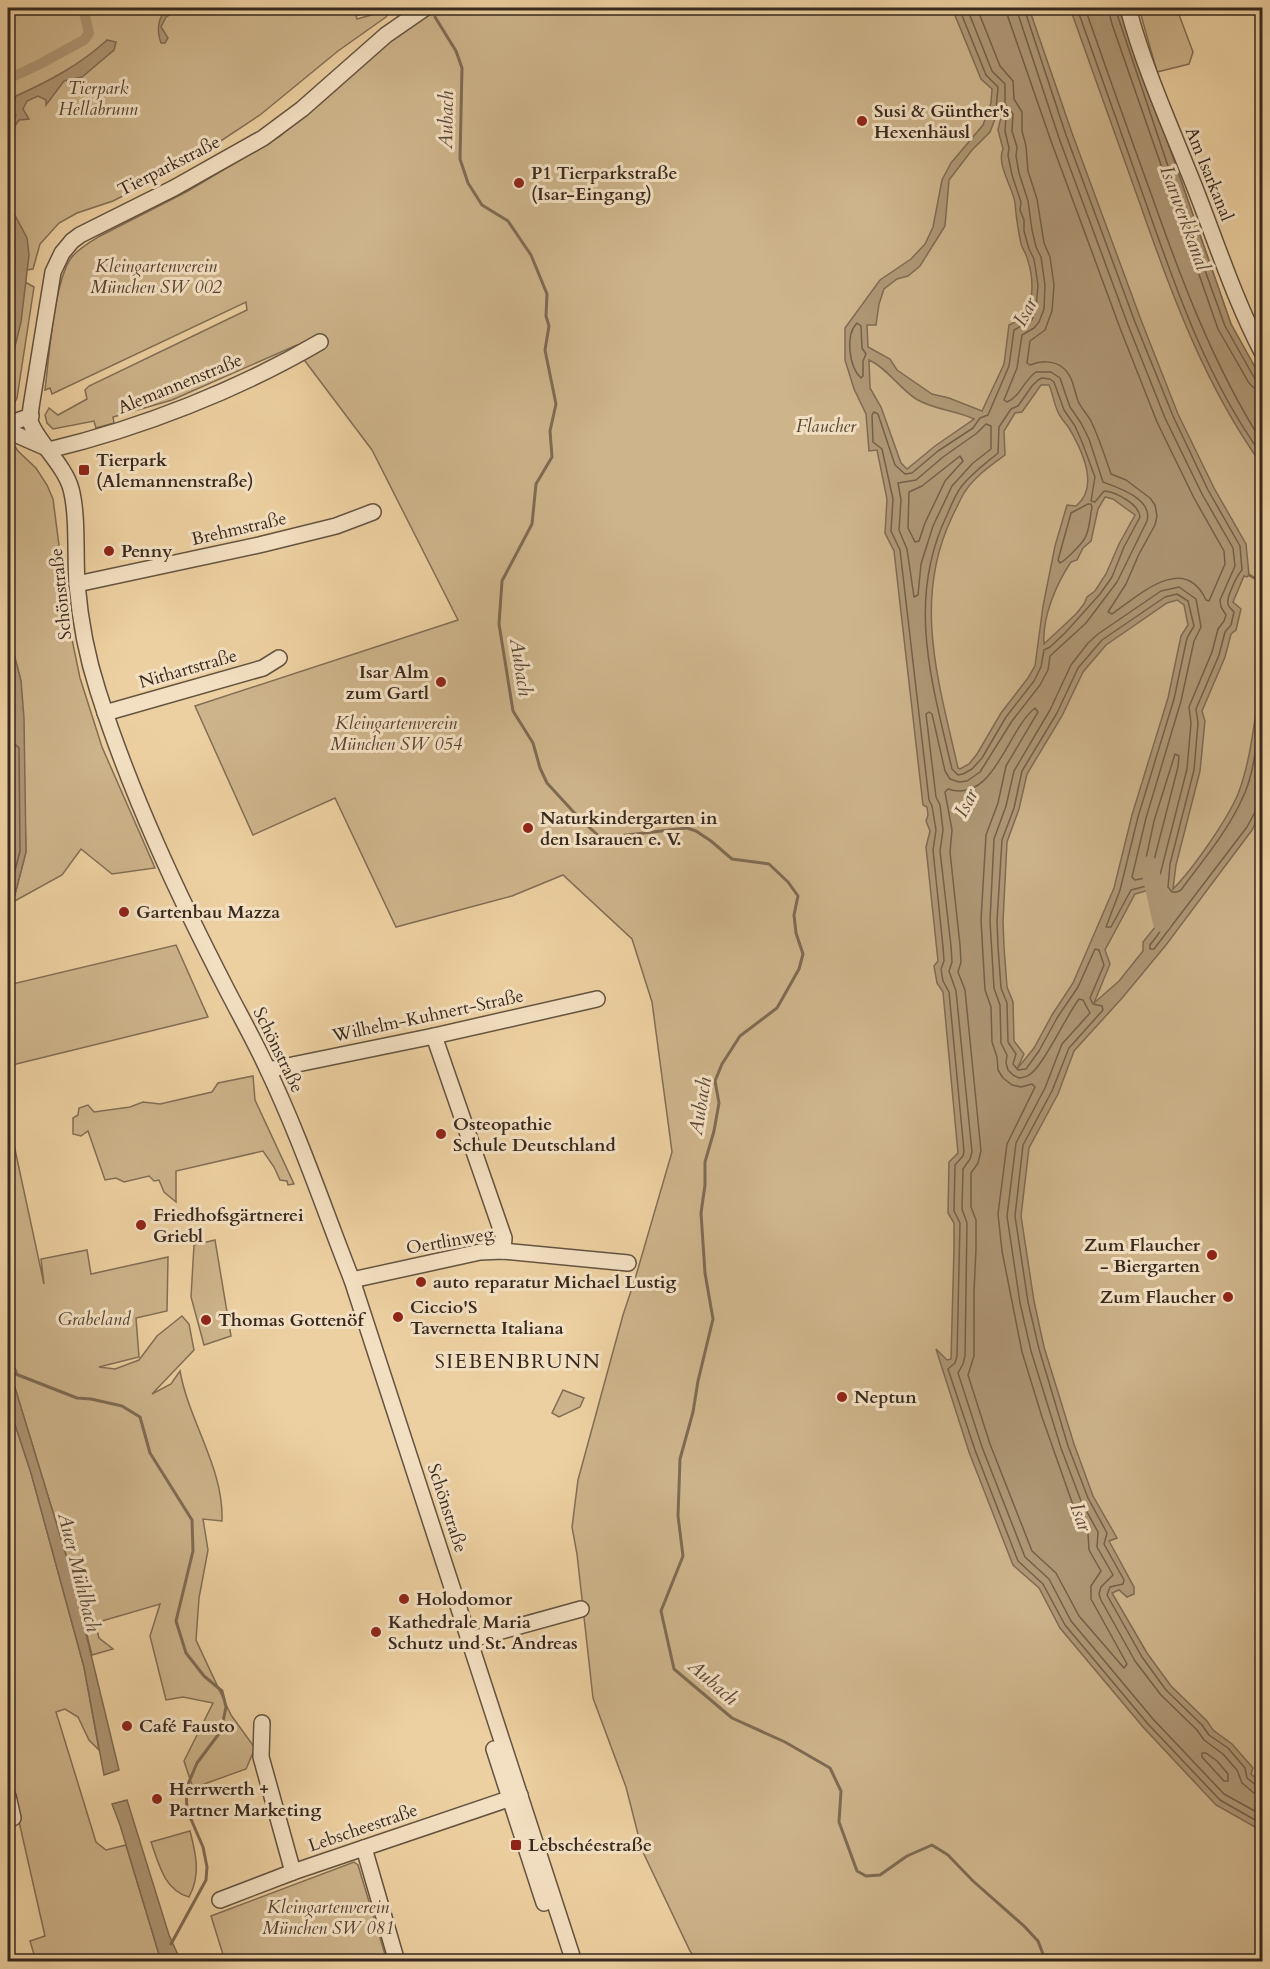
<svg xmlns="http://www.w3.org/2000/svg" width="1270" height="1969" font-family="Cardo,serif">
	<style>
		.green { fill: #ceb48b; stroke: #826e55; stroke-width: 1.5 }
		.water { fill: #af9775; stroke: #7f6b53; stroke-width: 1.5; fill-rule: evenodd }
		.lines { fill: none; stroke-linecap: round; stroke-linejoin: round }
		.shore { stroke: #73604a; stroke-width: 1.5 }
		.stream { stroke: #7f6b53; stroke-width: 3 }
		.canal { stroke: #af9775; stroke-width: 10 }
		.river { stroke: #af9775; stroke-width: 18 }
		.minor-casing { stroke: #645340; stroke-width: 18 }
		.minor { stroke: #f3e0c2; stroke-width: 15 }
		.poi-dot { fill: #8f2418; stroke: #f3e0c2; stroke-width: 2 }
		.labels { text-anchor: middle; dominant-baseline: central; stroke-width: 6; stroke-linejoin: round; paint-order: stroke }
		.park-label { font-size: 18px; font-style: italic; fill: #554535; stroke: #f3e0c2 }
		.poi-label { font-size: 18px; font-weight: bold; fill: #37291f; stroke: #f3e0c2; text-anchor: start }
		.street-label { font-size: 18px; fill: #37291f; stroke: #f3e0c2 }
		.water-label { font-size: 20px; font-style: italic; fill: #5b4a39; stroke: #f3e0c2 }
		.neighbourhood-label { font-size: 20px; letter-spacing: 1.5px; fill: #37291f; stroke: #f3e0c2 }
	</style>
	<rect width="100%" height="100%" fill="#edd0a1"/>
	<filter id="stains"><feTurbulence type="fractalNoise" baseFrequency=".00333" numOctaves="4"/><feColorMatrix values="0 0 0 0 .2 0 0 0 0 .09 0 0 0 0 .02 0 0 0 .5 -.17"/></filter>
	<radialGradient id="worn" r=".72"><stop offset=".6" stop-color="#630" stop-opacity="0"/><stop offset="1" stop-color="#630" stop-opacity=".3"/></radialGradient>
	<g class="green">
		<path d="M8,8H379L356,16L357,19L392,9L386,17L338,51L260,115L189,162L113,201L77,213L59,223L40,244L33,269L26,270L25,282L34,287L17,398L13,406L8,410Z"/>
		<path d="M442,8H1121L1231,324L1262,380V1961H698L690,1951L642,1850L626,1787L593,1698L577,1554L572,1527L578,1480L623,1315L635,1279L672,1152L652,1002L632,939L563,875L512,896L396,927L335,798L253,835L195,706L458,620L372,450L305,361L297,345L172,400L113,417L114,423L96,428L94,421L53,429L47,423L45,415L49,408L58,415L87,399L85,390L89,386L247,310L246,302L52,394L50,388L45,390C49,358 54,282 71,258C78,249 90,242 100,236L188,191L280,136L381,48L416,22Z"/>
		<path d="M1139,8H1172L1178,12L1193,52L1189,64L1157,72Z"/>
		<path d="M8,441L12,442L18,451L36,468L47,485L53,499L70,630L80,678L102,747L155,868L112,874L81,849L62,875L13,902L26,852L21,681L8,631Z"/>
		<path d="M8,669C16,695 16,724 8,750Z"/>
		<path d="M176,945L208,1017L8,1066V985Z"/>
		<path d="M253,1076L255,1100L294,1184L288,1185L287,1181L280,1180L274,1167L263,1151L176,1171V1202L164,1192L159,1180L154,1181L149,1176L124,1182L116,1178L105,1180L88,1131L81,1136L73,1134V1118L78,1115L79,1108L88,1105L94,1112L130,1107L143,1102L160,1104L212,1092L218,1083Z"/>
		<path d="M8,1117L44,1284L41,1259L87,1250L91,1274L168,1257L167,1311L136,1318L139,1357L99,1367L115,1369L139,1360L157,1336L182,1316L189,1324L194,1350L152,1394L171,1384L180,1371C189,1422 224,1468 222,1521L203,1519L208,1550L199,1598L196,1640L231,1715L255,1748L246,1769L193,1788L184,1761L213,1703L183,1697L166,1700L150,1636L160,1604L95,1623L99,1638L113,1649L92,1655L70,1568L12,1378L17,1372L8,1356Z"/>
		<path d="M215,1240L231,1336L204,1345L191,1297L194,1245Z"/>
		<path d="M563,1390L584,1398L580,1407L559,1417L552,1413Z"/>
		<path d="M8,1403L31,1473L84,1667L99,1750L89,1740L78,1717L65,1709L56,1712L96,1842L106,1850L126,1845L161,1961H36L30,1941L45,1936L8,1773Z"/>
		<path d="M190,1831C196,1854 201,1875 189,1897C164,1890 159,1864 151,1842Z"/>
		<path d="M354,1862L358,1865L387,1961H225L211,1916Z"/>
	</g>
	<g class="water">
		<path d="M167,8H180L166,17L161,27L168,38L165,43H161C156,29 158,18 167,8Z"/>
		<path d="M952,8H1029L1072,133L1141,320L1178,414L1214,488L1246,544L1249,575L1247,577L1244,576L1233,602L1241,609L1236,630L1231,634L1225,657L1202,711L1205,721L1200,771L1176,865L1173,889C1193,869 1227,820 1238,794C1248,768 1252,740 1256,712L1262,710V810L1252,830L1166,945L1123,997L1074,1051L1058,1094L1029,1148L1021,1216L1034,1301L1044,1347L1074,1444L1093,1496L1117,1538L1109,1541L1134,1587V1594L1127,1597L1119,1590L1112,1593L1147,1653L1171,1686L1207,1721L1213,1730L1232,1744L1253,1768L1251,1774L1262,1783V1831L1216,1805L1143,1727L1060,1628L1039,1588L1013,1565L969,1452L936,1349L947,1360L951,1359L954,1248V1223L948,1213L949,1162L958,1153L943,992L937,983L934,966L938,961L926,847L930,831L926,821L928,815L927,807L923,805L894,551L885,533L887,499L877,450L869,451L866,414L854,389L845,360V328L880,280L911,259L925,244L933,227L942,180L951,163L983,125L991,103L992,89L981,79ZM998,117H1001L998,130L1003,149C996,164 1013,188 1015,203C1016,216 1018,230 1021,244C1023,250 1027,255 1028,261C1034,279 1033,301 1026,317L1009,325L1004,364L982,411L949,398L932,394L897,370L890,359L868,347L867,325H876L879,304L884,289L897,279L908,276L920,266L945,226L949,180L972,150L990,132L995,119ZM869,360C887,368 899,388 916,399C934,410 956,410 974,419L935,446L907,469L901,463L881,407L870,388ZM1041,385H1049C1053,394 1054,404 1058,412C1060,418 1066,423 1069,428C1082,450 1100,487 1076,506L1067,505L1055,546L1043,606L1035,666L1028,678L1001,713L977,754L969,764L960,769L958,768C939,683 912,601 952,517C956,509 960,500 964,493C974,477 990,466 1005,455L1004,431L1015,413L1022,412ZM1105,497L1113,499L1135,515L1119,544L1106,574L1095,591L1087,597L1084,604L1076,614L1044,644C1042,618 1056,584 1071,562L1077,560L1083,548L1091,541L1098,509ZM1177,600L1184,605L1188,625L1181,636L1168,698L1132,815L1114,888L1073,983L1052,1015L1034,1048L1017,1069L1024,1054L1014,1041L1013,1002L1007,987L1004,947L1003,921L1007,842L1019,809L1027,774L1062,716L1083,672L1106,645L1167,603ZM1156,888L1158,918L1156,926L1143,942V951L1119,981L1094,1003L1110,964L1105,950L1135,894Z"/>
		<path d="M1070,8H1121L1231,324L1262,380V465C1205,386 1171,293 1139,201C1116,137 1093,72 1070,8Z"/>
		<path d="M107,40L116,42L114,50L82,77L64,81L46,105V100L38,96L27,101L23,109L29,119L19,120L8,136V126L16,115L11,109L16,96C49,81 80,65 107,40Z"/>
		<path d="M8,202L27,238L29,255L21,322L8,375V322L15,260L12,225L8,216Z"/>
		<path d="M8,631L21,681L24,718L26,852L13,902L8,912V750C17,719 13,700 8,670C6,658 7,644 8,631Z"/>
		<path d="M8,1363L12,1369V1378L70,1568L119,1770L104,1775L84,1667L31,1473L8,1403Z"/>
		<path d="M127,1800L169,1935L179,1957L178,1961H161L120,1825L112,1804Z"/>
	</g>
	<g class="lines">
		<g class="shore">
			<path d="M959,8L986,75L998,87L996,109L1003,112L1006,116L1005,131L1009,148L1008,155L1012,175L1021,202L1020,210L1024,220V231L1029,249L1034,259L1038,285L1036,308L1032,320L1014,330L1009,366L988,415L980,418L973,428L938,451L912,473L905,474L895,465L878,414L874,412L872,415L873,442L882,449L893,499L891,531L900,550L929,800L932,806L936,830L933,850L943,947L944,961L941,969L943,981L949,992L964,1151L963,1156L955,1165L954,1211L960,1223L957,1356L955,1363L948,1369L975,1450L1018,1561L1043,1584L1065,1625L1148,1724L1220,1800L1262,1824"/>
			<path d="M967,8L992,71L1005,84V104L1013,114L1012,131L1017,147L1016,156L1019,173L1028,201L1032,230L1036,247L1041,257L1045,285L1044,309L1039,322L1034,328L1022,335L1017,368L1004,400L1007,402C1020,397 1024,380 1036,372H1051L1060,378L1070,407L1081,423L1089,439L1103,482C1119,488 1153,499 1147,521L1117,582L1086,623L1050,656L1048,670L1040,685L1012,721L980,772L967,781L959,782L950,779L945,771L932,714L929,712L926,714L936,797L940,805L943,830L940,851L951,946L952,962L949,971L956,991L972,1152L970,1159L963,1169L962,1209L967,1223L965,1356L963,1364L958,1373L982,1447L1025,1557L1049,1579L1071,1621L1153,1719L1224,1794L1262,1815"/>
			<path d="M977,8L1000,66L1013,81L1014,99L1022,112V131L1026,146L1028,171L1037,199L1044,243L1050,257L1054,285L1052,311L1045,330L1030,341L1027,363L1030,365C1040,361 1053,360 1062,367C1073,375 1074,390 1078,401C1081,408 1087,414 1091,421C1099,438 1105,456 1111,474L1126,480L1150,498L1155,505L1157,516L1155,525L1139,554L1126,584L1108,612L1112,614C1138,596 1184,552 1206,600L1209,601L1225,564L1224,551L1194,498L1157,422L1120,328L1051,141L1008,17L1007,8"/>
			<path d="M1016,8L1059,138L1128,325L1165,418L1202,494L1233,548L1235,566L1220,600L1221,607L1226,615L1224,621L1218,629L1212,652L1189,707L1191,723L1187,769L1160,875L1135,880L1132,877L1146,818L1181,701L1194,641L1201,627L1196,599L1179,587L1161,591L1098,634L1088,643L1071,665L1050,710L1014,771L1006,806L994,839L990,921L994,988L1000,1005L1001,1043L1007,1055L1006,1063L1008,1070L1013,1075L1019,1078C1024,1077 1025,1078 1029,1075C1043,1067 1066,1016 1079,999L1083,1000L1090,1013L1062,1044L1045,1088L1016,1143L1007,1216L1020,1303L1031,1351L1061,1448L1081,1501L1098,1532L1097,1547L1113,1575L1101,1587L1099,1594L1101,1600L1135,1661L1161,1695L1197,1730L1204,1740L1223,1754L1237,1770L1242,1783L1254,1793L1262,1795"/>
			<path d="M1024,8L1066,135L1135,322L1173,416L1208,490L1240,546L1242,570C1238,574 1226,597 1228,604C1228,606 1233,611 1234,612L1231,625L1225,632L1219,655L1196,709L1198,723L1194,770L1170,864L1168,887L1172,892H1177L1181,890C1203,860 1228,831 1243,797C1255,772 1255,743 1262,717"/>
			<path d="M1077,8C1100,74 1124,140 1147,206C1177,292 1208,381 1262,455"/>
			<path d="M1085,8C1106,68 1127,128 1149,188C1180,276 1212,363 1262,442"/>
			<path d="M1108,8L1112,24L1218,329L1249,383L1254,388L1262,390"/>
			<path d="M1115,8L1174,184L1225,326L1255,379L1262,382"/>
			<path d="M857,323L861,326L862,348L866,354L863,361V376L861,378C849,367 845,335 857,323Z"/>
			<path d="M1042,378L1050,379L1054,382L1064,410L1075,426L1082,442L1095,477L1091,501L1095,502L1104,491C1116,492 1139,504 1140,517L1124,547L1112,577L1100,594L1065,633L1050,647L1044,650L1041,667L1034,681L1006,717L982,758L972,769L963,774L958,775L952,769C932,683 906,600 947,515C951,506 955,495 961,487C972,473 985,464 998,453L999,427L1011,409L1018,406L1032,386L1038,380Z"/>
			<path d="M986,424L991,426V449L973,463L952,486L933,526L921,564L918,595L914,597L907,549L899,530L901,500L898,483L916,480L943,457L977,433Z"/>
			<path d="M960,456L963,461L945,481L925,523L919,541L915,542L908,528L909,492L922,486Z"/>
			<path d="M1088,504H1091L1092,507C1090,516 1090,527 1086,536C1084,542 1065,561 1060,563L1058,560L1071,513Z"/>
			<path d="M1035,708L1038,712L1006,766L998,803L986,835L981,920L985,990L991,1007L992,1042L997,1057L998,1070L1003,1078L1012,1085L1021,1087L1032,1084L1035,1087L1007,1144L998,1214L1002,1251L1022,1352L1042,1417L1073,1505L1088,1533L1089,1550L1101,1571L1091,1586V1599L1127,1664L1124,1668L1079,1616L1056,1573L1032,1551L990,1444L968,1375L974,1356V1292L976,1249V1220L971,1207V1173L978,1163L981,1151L965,990L958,972L961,962L960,945L950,852L952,830L945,792L948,789C994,804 1007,730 1035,708Z"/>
			<path d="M8,747L16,745L19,748L20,851L8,898"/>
			<path d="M1175,754L1179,756L1178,767L1153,864L1147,867L1145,863L1154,821Z"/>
			<path d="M8,755L11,758L13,850L8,870"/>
			<path d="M1262,809L1255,812L1247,827L1154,949H1150V945C1153,940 1159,935 1161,929C1167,919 1166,890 1158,883L1131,890L1111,927H1106L1120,890L1138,817L1174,699L1187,638L1194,626L1188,601L1177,594L1165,597L1102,640L1078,668L1057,713L1022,771L1014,808L1002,840L997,921L998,947L1001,988L1007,1003L1008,1042L1016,1054L1013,1064L1018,1070L1026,1069L1039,1051L1057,1018L1078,987L1095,949L1099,950L1104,965L1090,998L1093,1004L1102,1006L1103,1010L1069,1048L1052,1091L1023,1145L1015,1216L1028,1302L1039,1349L1068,1446L1088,1498L1107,1533L1104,1544L1124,1580L1123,1584L1110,1587L1107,1595L1142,1657L1166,1690L1202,1725L1209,1735L1228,1748L1245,1768L1247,1778L1257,1786L1262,1787"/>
			<path d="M1202,1753H1206L1217,1761L1228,1774V1781H1224L1202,1757Z"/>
		</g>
		<g class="stream">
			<path d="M435,17L456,51L462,68L460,159L468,183L482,205L508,221L531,255L547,294L546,316L549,326L545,350L556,404L550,431L552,457L536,484L532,524L502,581L499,624L513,711L533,743L540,768L547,783L580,819L601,838L687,828L696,831L711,841L732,859L769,864L788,882L798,896L794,915L796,933L803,954L799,969L777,1008L740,1036L722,1064L715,1081L719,1103L714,1131L705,1162V1185L701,1213L705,1273L713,1319L698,1381L693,1412L680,1459L678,1516L683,1556L661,1611L674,1669L732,1718L785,1742L830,1768L841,1791L839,1822L857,1871L866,1876L880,1875L907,1856L932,1845L948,1855L973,1881L1024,1926L1038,1941L1046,1962"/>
			<path d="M1249,575L1262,582"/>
			<path d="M8,1371L77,1398L91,1399L122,1406L140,1417L150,1453L192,1520L193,1551L176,1621L186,1653L204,1676L222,1691L226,1707L221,1731L197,1763L186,1789L187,1810L203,1847L207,1867L206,1880L171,1944"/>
		</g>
		<path class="canal" d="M8,79L38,65L84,40L89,33L83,8"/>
		<path class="river" d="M1149,865L1162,923"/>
		<defs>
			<g id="minor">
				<path d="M425,8L386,35L302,109L263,138L174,188L80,235L72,241L62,253L53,272L32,401C31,407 30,414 30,420C33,437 65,465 71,489C78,515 75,556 77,584C80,620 87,657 98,691C131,795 178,895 228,992C241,1017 255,1042 267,1068C300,1137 324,1209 352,1280L574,1962"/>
				<path d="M1128,8C1144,68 1170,125 1193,183C1216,241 1233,296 1262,352"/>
				<path d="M8,424L31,416"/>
				<path d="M8,431L47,448"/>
				<path d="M49,450C141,428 238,390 320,342"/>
				<path d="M77,584L259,545L336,526L373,512"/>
				<path d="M105,713L263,668L279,658"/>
				<path d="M434,1036L504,1238L503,1251"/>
				<path d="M268,1070L434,1036L597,999"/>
				<path d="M352,1280L480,1252L503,1251L628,1263"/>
				<path d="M469,1640L581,1609"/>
				<path d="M262,1723L261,1757L293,1872"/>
				<path d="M494,1749L544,1903"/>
				<path d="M8,1796L13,1818L8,1819"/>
				<path d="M364,1848L397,1962"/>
				<path d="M220,1900L293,1872L520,1795"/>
			</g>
		</defs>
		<use href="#minor" class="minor-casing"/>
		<use href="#minor" class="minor"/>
	</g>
	<g class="poi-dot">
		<circle cx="862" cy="121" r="6"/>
		<circle cx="519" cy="183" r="6"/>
		<rect x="78" y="464" width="12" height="12" rx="3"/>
		<circle cx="109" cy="551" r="6"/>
		<circle cx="441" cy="682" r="6"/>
		<circle cx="528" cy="828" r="6"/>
		<circle cx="124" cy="912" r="6"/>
		<circle cx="441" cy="1134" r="6"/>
		<circle cx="141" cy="1225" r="6"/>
		<circle cx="1212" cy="1255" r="6"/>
		<circle cx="421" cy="1282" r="6"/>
		<circle cx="1228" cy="1297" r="6"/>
		<circle cx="398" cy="1317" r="6"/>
		<circle cx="206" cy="1320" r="6"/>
		<circle cx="842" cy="1397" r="6"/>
		<circle cx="404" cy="1599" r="6"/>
		<circle cx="376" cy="1632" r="6"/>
		<circle cx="127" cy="1726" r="6"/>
		<circle cx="157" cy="1799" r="6"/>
		<rect x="510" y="1839" width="12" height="12" rx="3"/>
	</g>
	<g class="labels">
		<g class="park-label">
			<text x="98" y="88">Tierpark<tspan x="98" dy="21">Hellabrunn</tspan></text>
			<text x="156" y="266">Kleingartenverein<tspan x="156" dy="21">München SW 002</tspan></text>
			<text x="826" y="426">Flaucher</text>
			<text x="396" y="723">Kleingartenverein<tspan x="396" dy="21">München SW 054</tspan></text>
			<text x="94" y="1319">Grabeland</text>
			<text x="328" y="1907">Kleingartenverein<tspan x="328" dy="21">München SW 081</tspan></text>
		</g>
		<g class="poi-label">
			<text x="874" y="111">Susi &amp; Günther's<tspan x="874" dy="21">Hexenhäusl</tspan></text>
			<text x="531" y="173">P1 Tierparkstraße<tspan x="531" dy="21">(Isar-Eingang)</tspan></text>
			<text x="96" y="460">Tierpark<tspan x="96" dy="21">(Alemannenstraße)</tspan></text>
			<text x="121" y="551">Penny</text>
			<text x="429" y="672" text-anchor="end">Isar Alm<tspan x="429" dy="21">zum Gartl</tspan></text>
			<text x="540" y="818">Naturkindergarten in<tspan x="540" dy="21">den Isarauen e. V.</tspan></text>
			<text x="136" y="912">Gartenbau Mazza</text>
			<text x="453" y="1124">Osteopathie<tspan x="453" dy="21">Schule Deutschland</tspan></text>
			<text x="153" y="1215">Friedhofsgärtnerei<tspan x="153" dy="21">Griebl</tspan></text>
			<text x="1200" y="1245" text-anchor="end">Zum Flaucher<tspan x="1200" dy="21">- Biergarten</tspan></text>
			<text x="433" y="1282">auto reparatur Michael Lustig</text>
			<text x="1216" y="1297" text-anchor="end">Zum Flaucher</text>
			<text x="410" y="1307">Ciccio'S<tspan x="410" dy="21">Tavernetta Italiana</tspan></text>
			<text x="218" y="1320">Thomas Gottenöf</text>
			<text x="854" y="1397">Neptun</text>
			<text x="416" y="1599">Holodomor</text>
			<text x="388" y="1622">Kathedrale Maria<tspan x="388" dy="21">Schutz und St. Andreas</tspan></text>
			<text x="139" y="1726">Café Fausto</text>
			<text x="169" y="1789">Herrwerth +<tspan x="169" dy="21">Partner Marketing</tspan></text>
			<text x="528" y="1845">Lebschéestraße</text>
		</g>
		<g class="street-label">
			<text transform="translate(169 166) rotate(-27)">Tierparkstraße</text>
			<text transform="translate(1209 174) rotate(68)">Am Isarkanal</text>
			<text transform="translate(180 384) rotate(-22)">Alemannenstraße</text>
			<text transform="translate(239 529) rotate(-13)">Brehmstraße</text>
			<text transform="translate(61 594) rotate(-96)">Schönstraße</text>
			<text transform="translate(188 669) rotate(-16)">Nithartstraße</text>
			<text transform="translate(428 1016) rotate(-12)">Wilhelm-Kuhnert-Straße</text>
			<text transform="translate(278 1050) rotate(64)">Schönstraße</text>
			<text transform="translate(450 1241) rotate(-10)">Oertlinweg</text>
			<text transform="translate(447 1508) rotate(72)">Schönstraße</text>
			<text transform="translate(363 1828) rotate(-19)">Lebscheestraße</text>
		</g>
		<g class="water-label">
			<text transform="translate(446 120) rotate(-89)">Aubach</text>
			<text transform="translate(1185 218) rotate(70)">Isarwerkkanal</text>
			<text transform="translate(1025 312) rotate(-62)">Isar</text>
			<text transform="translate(521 667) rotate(81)">Aubach</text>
			<text transform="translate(966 803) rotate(-63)">Isar</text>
			<text transform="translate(700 1106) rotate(-81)">Aubach</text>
			<text transform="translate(1081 1517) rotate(70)">Isar</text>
			<text transform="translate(79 1572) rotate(76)">Auer Mühlbach</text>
			<text transform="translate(713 1682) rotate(41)">Aubach</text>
		</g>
		<g class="neighbourhood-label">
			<text x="518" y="1361">SIEBENBRUNN</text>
		</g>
	</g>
	<rect width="1270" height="1969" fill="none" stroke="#edd0a1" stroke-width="30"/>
	<rect x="9" y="9" width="1252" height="1951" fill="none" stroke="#37291f" stroke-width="3"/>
	<rect x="15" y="15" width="1240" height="1939" fill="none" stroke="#37291f" stroke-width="1.5"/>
	<rect width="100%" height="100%" filter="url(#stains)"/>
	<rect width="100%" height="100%" fill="url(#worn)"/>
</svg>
